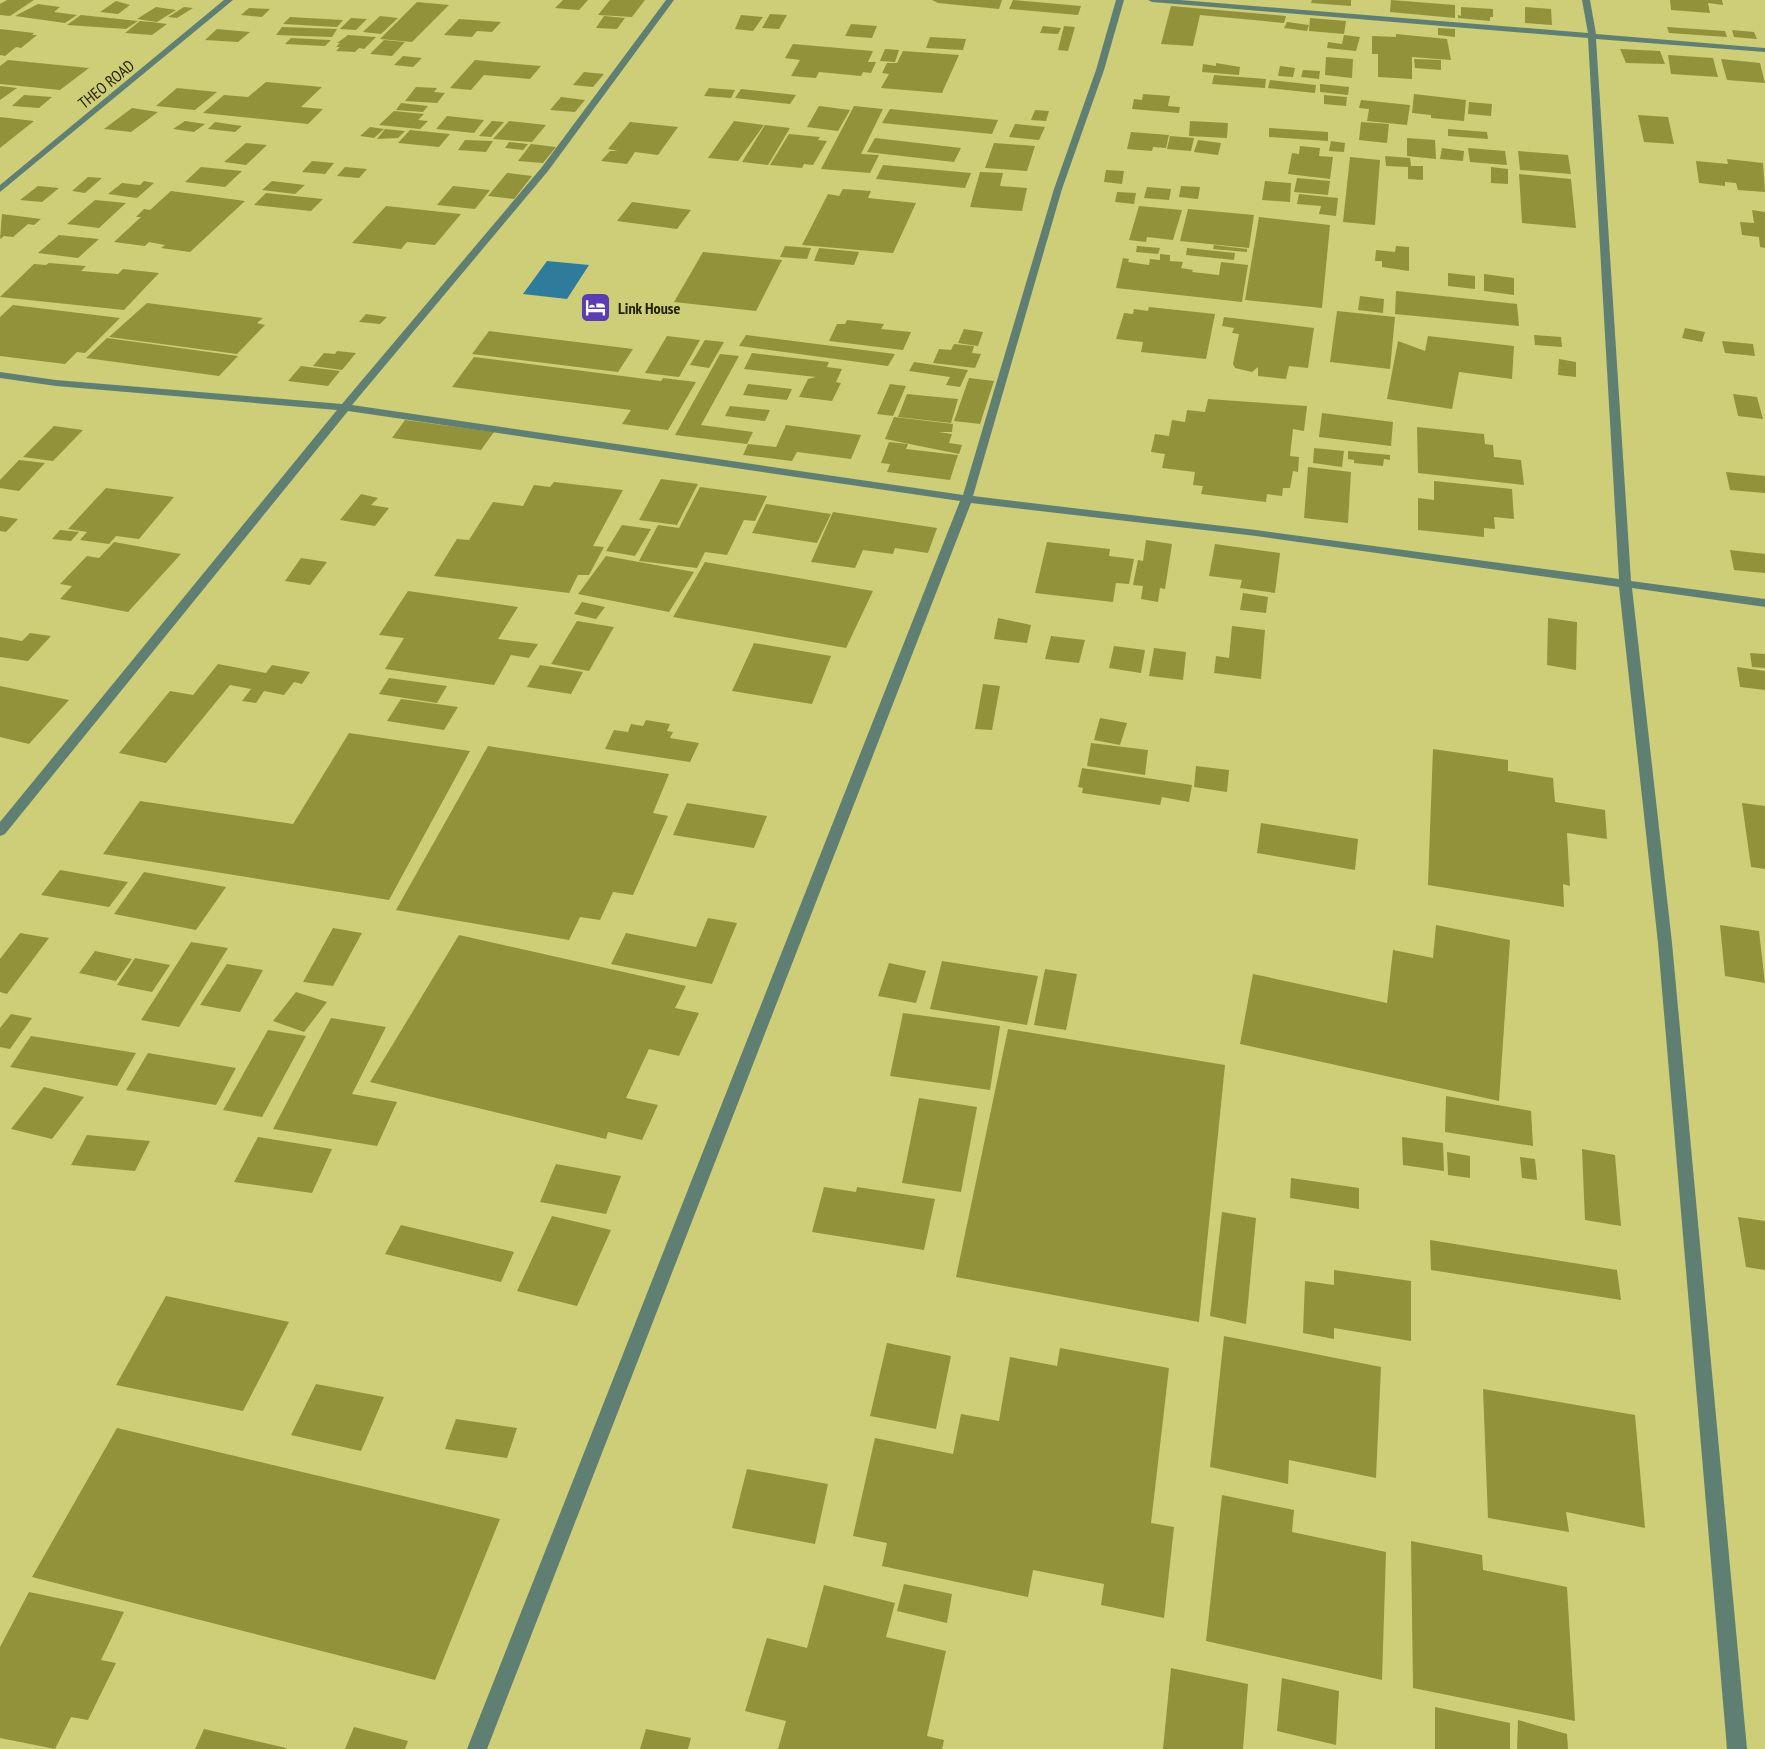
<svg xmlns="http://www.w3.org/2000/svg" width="1765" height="1749" font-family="'PT Sans Narrow',sans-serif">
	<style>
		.water { fill: #2e7b9b }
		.building { fill: #92923b }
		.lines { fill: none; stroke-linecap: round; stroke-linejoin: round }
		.minor { fill: #607f73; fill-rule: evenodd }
		.labels { text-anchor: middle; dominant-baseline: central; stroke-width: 6; stroke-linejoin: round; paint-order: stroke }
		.far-street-label { font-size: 16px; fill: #220; stroke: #cdce77 }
		.far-poi-label { font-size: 16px; font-weight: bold; fill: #220; stroke: #cdce77; text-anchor: start }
	</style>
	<rect width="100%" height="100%" fill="#cdce77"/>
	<path class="water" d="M547,261L589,265L567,299L523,294Z"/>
	<g class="building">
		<path d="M7,0H34L10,16L0,15V4Z"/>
		<path d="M563,0H588L579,10L555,8Z"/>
		<path d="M610,0H645L632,17L598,15Z"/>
		<path d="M932,0H1002L999,9L938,3Z"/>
		<path d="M1013,0L1081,6L1078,15L1009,9Z"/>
		<path d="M1312,0H1351V6L1311,3Z"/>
		<path d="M1391,0L1455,5V18L1390,12Z"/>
		<path d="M1670,0H1722L1723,5L1708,3L1710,13L1671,10Z"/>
		<path d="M116,1L130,5L118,14L100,12Z"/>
		<path d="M417,2L449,5L412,42L380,39Z"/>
		<path d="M38,4L60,7L54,12L77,15L65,23L15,16Z"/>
		<path d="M1171,6L1286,16L1284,23L1200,15L1193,46L1161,44Z"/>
		<path d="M156,7L176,10L157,22L137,19Z"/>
		<path d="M184,7L193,8L177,18L168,17Z"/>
		<path d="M1461,7L1493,9V17H1490V21L1458,18V15L1461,16Z"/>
		<path d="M1525,7L1551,9L1552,25L1525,23Z"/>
		<path d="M249,8L270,9L262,17L241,15Z"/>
		<path d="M770,14L787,15L779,29L762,28Z"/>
		<path d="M81,15L138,21L126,29L67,25Z"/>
		<path d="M741,15L763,17L753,31L735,29Z"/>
		<path d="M380,16L398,18L381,34L363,32Z"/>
		<path d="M604,16L625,18L617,29L596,28Z"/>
		<path d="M290,17L343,20L337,27L283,24Z"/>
		<path d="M351,18L367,19L356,30L340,29Z"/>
		<path d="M1310,18L1346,21L1344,34L1309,31Z"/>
		<path d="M459,19L501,22L492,32L477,31L472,37L444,35Z"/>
		<path d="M140,21L152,22L167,24L152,35L125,33Z"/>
		<path d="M1287,22L1309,25L1307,31L1284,28Z"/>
		<path d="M851,24L877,26L872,38L845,36Z"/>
		<path d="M1043,26L1061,28L1058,34L1040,33Z"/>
		<path d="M1064,26L1075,27L1068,51L1058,50Z"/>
		<path d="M282,27L337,29L332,37L276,35Z"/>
		<path d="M1667,27L1725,31L1727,37L1669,33Z"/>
		<path d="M1438,28L1455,29V37L1438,35Z"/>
		<path d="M0,29L34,33L32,35H37L21,48L16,47L5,56L0,55Z"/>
		<path d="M217,29L250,32L238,42L205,40Z"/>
		<path d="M1732,30L1754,32L1757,39L1734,37Z"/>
		<path d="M1396,34L1447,39L1451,60L1412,57V79L1378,77V54H1372V36L1396,37Z"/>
		<path d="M348,35L376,37L364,49L359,48L355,52L336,51L340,47H336L340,43H337Z"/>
		<path d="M1344,35L1360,37L1356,51L1327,48L1328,42L1342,44Z"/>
		<path d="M930,37L966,39L963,50L926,48Z"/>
		<path d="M291,38L331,40L325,46L285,44Z"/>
		<path d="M384,40L405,42L392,56L370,54Z"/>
		<path d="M793,44L873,51L868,62H876L871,73L863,72L861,76L819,72L816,78L791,76L800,60L785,58Z"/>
		<path d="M885,49L899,50L895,62L880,61Z"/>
		<path d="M1620,49L1660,51L1665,64L1626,63Z"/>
		<path d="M903,51L959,55L942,93L881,88L889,74L882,73L887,63H897Z"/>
		<path d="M1668,55L1713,58L1718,77L1671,74Z"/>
		<path d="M403,56L422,58L413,67L394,65Z"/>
		<path d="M1326,57L1353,59L1352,78L1325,75Z"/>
		<path d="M1414,59L1441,60V70L1415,68Z"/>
		<path d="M1721,59L1760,63L1765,83L1727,80Z"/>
		<path d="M8,60L89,68L60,90L0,84V66Z"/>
		<path d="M475,60L495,62L541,66L530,79L484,75L471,90L450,88Z"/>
		<path d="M1216,63L1240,67L1239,75L1202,72L1203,64L1216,66Z"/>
		<path d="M1280,66L1295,68L1293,77L1278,76Z"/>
		<path d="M1303,70L1320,71L1319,79L1301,77Z"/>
		<path d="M584,72L604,74L593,87L573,85Z"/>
		<path d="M1214,75L1266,79L1265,88L1212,84Z"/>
		<path d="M1270,80L1316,85L1315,93L1268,88Z"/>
		<path d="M266,82L322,87L301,107L323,109L308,124L203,113L224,95L248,97Z"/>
		<path d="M1320,84L1349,87L1348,95L1320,92Z"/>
		<path d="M0,86L17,88L0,100Z"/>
		<path d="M416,87L437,88L434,92L445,93L437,103L405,101Z"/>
		<path d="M177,88L217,92L195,110L156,106Z"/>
		<path d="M709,88L735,90L731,98L704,96Z"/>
		<path d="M741,89L796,95L790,104L735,98Z"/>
		<path d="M1143,94L1170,96L1168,106L1180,107L1179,113L1132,109L1134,99L1142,100Z"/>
		<path d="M1414,94L1466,100L1464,121L1431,118V115L1412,113Z"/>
		<path d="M24,95L52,97L39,108L12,106Z"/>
		<path d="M1324,95L1347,97L1346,106L1324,104Z"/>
		<path d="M561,97L585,100L575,112L550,110Z"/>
		<path d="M1361,100L1410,105L1407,125L1367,121L1369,109L1359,108Z"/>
		<path d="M1469,102L1492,104L1491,116L1468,114Z"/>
		<path d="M401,103L428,106L423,112L396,110Z"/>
		<path d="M819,106L850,110L838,131L807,127Z"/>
		<path d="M854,106L883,109L861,154L879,155L870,173L821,169Z"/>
		<path d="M132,108L158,112L131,132L104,129Z"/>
		<path d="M890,109L998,120L992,134L882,123Z"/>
		<path d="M1035,110L1049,111L1046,121L1031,120Z"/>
		<path d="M394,111L424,114L418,120L428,121L420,129L379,125Z"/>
		<path d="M1638,115L1668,117L1674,144L1644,142Z"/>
		<path d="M447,116L484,120L474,133L436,129Z"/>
		<path d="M0,117L34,121L0,148Z"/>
		<path d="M185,121L205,124L194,132L173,129Z"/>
		<path d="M492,121L504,122L491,137L479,136Z"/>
		<path d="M509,121L546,125L532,142L493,139Z"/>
		<path d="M734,121L764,125L738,161L708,158Z"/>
		<path d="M1190,121L1228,123L1227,138L1189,136Z"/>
		<path d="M215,122L242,126L235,132L208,129Z"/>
		<path d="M630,122L678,127L658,155L635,152L627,164L601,161L610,151H618L608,149Z"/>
		<path d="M1361,122L1389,124L1387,143L1359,140Z"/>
		<path d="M1015,124L1045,127L1039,140L1009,137Z"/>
		<path d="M765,125L790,128L768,165L742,162Z"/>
		<path d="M370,127L384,129L374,138L360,136Z"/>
		<path d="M1269,128L1328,132V141L1269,137Z"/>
		<path d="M385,129L405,131L398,138L377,139Z"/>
		<path d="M1448,129L1487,132L1488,139L1448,136Z"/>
		<path d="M410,130L450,134L439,147L398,143Z"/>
		<path d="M1131,132L1169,135L1166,148L1153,147L1152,151L1127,149Z"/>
		<path d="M789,134L820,137L818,140L827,141L813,165L804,164L802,168L770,165Z"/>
		<path d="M1170,136L1194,138L1191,151L1167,149Z"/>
		<path d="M875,138L961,148L954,162L867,152Z"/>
		<path d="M1407,138L1435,140L1436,159L1407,156Z"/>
		<path d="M465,140L493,141L486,152L458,150Z"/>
		<path d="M1198,140L1221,143L1218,155L1194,152Z"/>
		<path d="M1331,141L1345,143L1344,152L1329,151Z"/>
		<path d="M509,142L528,144L523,150L505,148Z"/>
		<path d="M246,143L267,145L246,165L224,162Z"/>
		<path d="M994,143L1035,146L1027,171L985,168Z"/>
		<path d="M531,144L556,147L543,163L518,161Z"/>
		<path d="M1300,146L1320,148L1319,156L1333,157L1330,179L1288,174L1292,153L1299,154Z"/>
		<path d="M1442,148L1464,151L1463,161L1440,159Z"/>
		<path d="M1468,148L1505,151L1507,165L1470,162Z"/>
		<path d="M1518,151L1568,155L1571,174L1520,170Z"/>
		<path d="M1385,156L1410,158L1411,166H1423V180L1408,179V167L1386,166Z"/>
		<path d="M1350,157L1380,160L1375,225L1343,222Z"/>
		<path d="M1727,159L1763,163L1765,192L1738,190L1736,183L1725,182V186L1699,183L1696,161L1728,164Z"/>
		<path d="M312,161L334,163L325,174L302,172Z"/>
		<path d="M883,165L971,173L965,188L876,179Z"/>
		<path d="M201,167L242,171L225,187L185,182Z"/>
		<path d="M345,167L367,169L359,178L337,176Z"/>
		<path d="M1491,167L1508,169V184L1491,183Z"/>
		<path d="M1106,170L1124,171L1122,184L1104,182Z"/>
		<path d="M980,172L1003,173L1000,186L1027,188L1022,211L970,207Z"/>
		<path d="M507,173L532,176L514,199L488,196Z"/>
		<path d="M1519,174L1571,179L1576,228L1522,223Z"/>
		<path d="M88,177L102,178L85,193L72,191Z"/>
		<path d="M1297,178L1330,181L1328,195L1294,192Z"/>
		<path d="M144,181L154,183L137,198L108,194L122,183L140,185Z"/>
		<path d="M272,181L305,185L295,194L262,190Z"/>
		<path d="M1265,181L1291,183L1290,202L1262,200Z"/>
		<path d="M38,186L59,188L42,202L20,200Z"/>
		<path d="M453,186L490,190L475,209L437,205Z"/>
		<path d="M1181,186L1200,187L1198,199L1179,197Z"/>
		<path d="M1147,187L1171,189L1169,200L1144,198Z"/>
		<path d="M843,189L871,191L868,198L916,203L893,253L802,245L828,194L839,196Z"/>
		<path d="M171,191L245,201L190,252L161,248L165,245L149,242L145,246L114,242L141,217H136L144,209L150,210Z"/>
		<path d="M1117,192L1136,193L1134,204L1115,202Z"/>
		<path d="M266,193L323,199L311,211L254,205Z"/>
		<path d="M1299,194L1338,198L1336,216L1319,214L1321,206L1297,204Z"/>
		<path d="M95,200L126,203L99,228L67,224Z"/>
		<path d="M632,202L691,210L677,229L617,221Z"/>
		<path d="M386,206L461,214L435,245L407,242L401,249L352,243Z"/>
		<path d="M1139,206L1182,210L1173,240L1147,237L1146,242L1129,240Z"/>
		<path d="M1188,209L1254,215L1249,248L1180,241Z"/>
		<path d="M1752,210L1765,212V248L1760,247L1759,237L1742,235L1740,222L1754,223Z"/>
		<path d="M2,214L41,219L34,225L28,224L13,237L4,236L0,239Z"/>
		<path d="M1259,217L1330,225L1322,308L1245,300Z"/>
		<path d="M59,235L99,239L78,258L38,253Z"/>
		<path d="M1214,245L1247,249V252L1213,249Z"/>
		<path d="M785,246L811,248L807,259L780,257Z"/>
		<path d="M1137,246L1160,248L1158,254L1136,252Z"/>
		<path d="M1396,246L1409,247V271L1382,267V261H1375L1376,250L1395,252Z"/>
		<path d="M819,248L859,252L854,265L814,261Z"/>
		<path d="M1187,248L1235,253L1234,260L1186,255Z"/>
		<path d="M703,252L782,260L756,311L674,302Z"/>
		<path d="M1160,254L1170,255V261L1183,262L1181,268L1193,270L1192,272L1219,275L1221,262L1248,265L1242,302L1116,288L1123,258L1129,259L1128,262L1149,265L1150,259L1160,260Z"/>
		<path d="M49,263L86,266L81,271L118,274L123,269L159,273L124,310L0,297L34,264L46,265Z"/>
		<path d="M1448,273L1475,276V289L1448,286Z"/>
		<path d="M1484,274L1514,278V295L1484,291Z"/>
		<path d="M1396,291L1517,304L1519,326L1395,314Z"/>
		<path d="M1360,296L1384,299L1383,313L1358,310Z"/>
		<path d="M147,303L263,318L257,323L265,325L237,354L109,337Z"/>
		<path d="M13,305L120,318L85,353L77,352L65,364L0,356V317Z"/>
		<path d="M1149,307L1215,314L1206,359L1141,352L1143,342L1116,339L1124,313L1133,314L1134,309L1148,311Z"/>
		<path d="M1337,311L1395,317L1390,369L1330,362Z"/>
		<path d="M366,314L387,317L380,324L359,322Z"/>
		<path d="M1224,317L1314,328L1308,368L1289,366L1286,379L1258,376V367L1252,372L1235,368L1233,364L1239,334L1232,333L1234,328L1222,326Z"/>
		<path d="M847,320L884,324L881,329L911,332L903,350L829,341L837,324H845Z"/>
		<path d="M1685,328L1705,332L1702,342L1682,338Z"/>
		<path d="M964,329L983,332L978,346L958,343Z"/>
		<path d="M489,331L633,349L618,372L472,354Z"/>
		<path d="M746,335L895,354L888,366L739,346Z"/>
		<path d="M1534,335L1561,337L1562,347L1535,345Z"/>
		<path d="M667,336L700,340L679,377L645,373Z"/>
		<path d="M1428,336L1514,346L1512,379L1459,372L1452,409L1387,399L1398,341L1425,351Z"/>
		<path d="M107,338L238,356L219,376L86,358Z"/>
		<path d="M705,340L724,342L709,368L690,365Z"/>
		<path d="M1722,341L1753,344L1755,356L1725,353Z"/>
		<path d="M954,344L974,346L972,353L981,354L975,368L933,363L939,349L951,350Z"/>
		<path d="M337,351L356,353L342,370L313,366L324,353L335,354Z"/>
		<path d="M752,353L829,362L827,367L842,369L836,382L841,383L832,401L799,397L808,379L816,377L744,369Z"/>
		<path d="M720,354L739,356L701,425L753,432L747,444L675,435Z"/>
		<path d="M474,357L661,381L663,378L696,382L668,430L622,424L631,410L452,387Z"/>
		<path d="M1559,359L1576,362V377L1558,375Z"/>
		<path d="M914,362L968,370L960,387L946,385L950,377L909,371Z"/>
		<path d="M301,366L340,371L328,386L288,381Z"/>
		<path d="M969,378L994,381L980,424L954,421Z"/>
		<path d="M748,384L792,389L787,400L743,395Z"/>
		<path d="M890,384L906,386L893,416L877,414Z"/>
		<path d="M907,394L958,399L951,423L898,417Z"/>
		<path d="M1733,394L1757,397L1763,419L1738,416Z"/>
		<path d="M1208,399L1307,406L1304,431L1293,429L1290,456L1299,457L1298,472L1293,471L1290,488H1283L1282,496L1267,494L1266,502L1201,494L1203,486L1193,485L1195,472L1162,468L1165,454L1151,452L1155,434L1169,436L1172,420L1185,422L1187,410L1205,412Z"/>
		<path d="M730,406L770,410L765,421L725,416Z"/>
		<path d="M1322,413L1393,422L1391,446L1319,437Z"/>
		<path d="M894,417L953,424L952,432H938L952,434L949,443L962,445L959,454L885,439Z"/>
		<path d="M405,420L494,432L481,450L392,438Z"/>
		<path d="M786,425L861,435L851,459L797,452L792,461L743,455L748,444L776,447Z"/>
		<path d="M54,426L83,430L53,461L23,457Z"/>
		<path d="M1417,427L1484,434L1485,444L1493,445L1494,457L1521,460L1524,485L1418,473Z"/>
		<path d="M889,442L908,444L906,449L958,455L950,480L887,472L890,464L881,463Z"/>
		<path d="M1314,448L1344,451L1342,467L1313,463Z"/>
		<path d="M1348,451L1390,455V460L1384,459L1383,466L1354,463V460L1348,459Z"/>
		<path d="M19,460L45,463L19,491L0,488V480Z"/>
		<path d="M1308,467L1351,472L1348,523L1304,518Z"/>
		<path d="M1726,472L1765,476V493L1730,490Z"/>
		<path d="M661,479L698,484L677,525L639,520Z"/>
		<path d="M1434,481L1512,489L1514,519L1494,517L1495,529L1484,528V537L1418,530V498L1434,500Z"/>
		<path d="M554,482L623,490L593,546L604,547L589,575H578L569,593L434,576L457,539L469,540L493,502L523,506L534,485L550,487Z"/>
		<path d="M700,487L767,496L755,521L744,520L727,555L705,552L697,568L639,561L658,525L679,528Z"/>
		<path d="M106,488L174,497L139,539L116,536L109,544L80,540L87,532L68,529Z"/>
		<path d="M361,494L378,498L371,505L389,508L375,526L340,520Z"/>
		<path d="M766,504L831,514L817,543L752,533Z"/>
		<path d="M833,512L937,528L928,553L895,548L893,554L863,550L855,568L811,562Z"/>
		<path d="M0,516L18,519L6,532L0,531Z"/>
		<path d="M622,525L651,529L635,556L606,551Z"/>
		<path d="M60,530L79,532L71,541L52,539Z"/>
		<path d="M1146,540L1172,544L1165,589L1160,588L1158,602L1141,599L1143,586L1133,585L1138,560L1143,561Z"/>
		<path d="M114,542L181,554L128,612L60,599L72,586L60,584L87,556L99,558Z"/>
		<path d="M1047,542L1110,549L1109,556L1134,559L1129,584L1116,583L1113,602L1035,593Z"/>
		<path d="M1215,544L1280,553L1275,593L1240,588L1242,580L1209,576Z"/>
		<path d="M1730,550L1765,554V573L1734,570Z"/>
		<path d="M606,556L694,572L669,612L578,594Z"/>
		<path d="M301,558L327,562L310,585L285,581Z"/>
		<path d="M705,562L873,591L846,648L673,617Z"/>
		<path d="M408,591L518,607L498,639L538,644L529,658L511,655L494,685L385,669L404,638L379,635Z"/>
		<path d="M1243,593L1268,597L1266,613L1240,610Z"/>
		<path d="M582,602L605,607L596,619L574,614Z"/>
		<path d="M998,618L1031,625L1027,643L994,639Z"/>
		<path d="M1548,618L1577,622L1576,670L1547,665Z"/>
		<path d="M577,621L614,627L589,671L551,664Z"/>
		<path d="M1232,626L1265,630L1261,679L1214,673L1216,656L1229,658Z"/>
		<path d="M30,633L51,636L28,661L0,657V637L22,641Z"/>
		<path d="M1051,636L1085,640L1079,663L1045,659Z"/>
		<path d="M754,643L831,656L812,704L732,691Z"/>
		<path d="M1114,646L1145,650L1141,673L1109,668Z"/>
		<path d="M1154,648L1186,652L1183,680L1149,676Z"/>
		<path d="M1750,653L1765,654V668L1752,667Z"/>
		<path d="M218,664L266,673L272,665L310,672L302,684L294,682L284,695L264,691L256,703L242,701L251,689L230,685L166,763L119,753L170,691L193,695Z"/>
		<path d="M540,665L583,672L571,694L527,687Z"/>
		<path d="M1737,667L1765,671V690L1740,687Z"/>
		<path d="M389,678L447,686L437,703L379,694Z"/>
		<path d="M983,684L1000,686L992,730L975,729Z"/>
		<path d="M0,686L69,700L29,744L0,737Z"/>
		<path d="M401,699L458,707L444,730L387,721Z"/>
		<path d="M1100,718L1127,723L1120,745L1094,740Z"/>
		<path d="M646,720L670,724L667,731L673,732L670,738L699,743L690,762L605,749L614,730L628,732L631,724L643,726Z"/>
		<path d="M349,733L470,751L389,900L103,854L140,801L293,824Z"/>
		<path d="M1091,743L1148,750L1145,775L1087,766Z"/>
		<path d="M488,746L669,774L653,813L668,816L633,895L613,892L600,920L580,917L569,940L396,910Z"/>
		<path d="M1433,749L1508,760V771L1553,778L1555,802L1605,810L1607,839L1567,833L1570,886L1563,884L1564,907L1428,885Z"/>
		<path d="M1196,766L1229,770L1227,792L1194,787Z"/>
		<path d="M1082,768L1192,785L1189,802L1162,797L1160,805L1082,793L1083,788L1078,787Z"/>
		<path d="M687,803L767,816L754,848L673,835Z"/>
		<path d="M1742,803L1765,806V869L1751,867Z"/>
		<path d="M1261,823L1358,839L1355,870L1257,853Z"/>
		<path d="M60,870L128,882L109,907L41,895Z"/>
		<path d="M144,872L226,887L196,930L114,914Z"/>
		<path d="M708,918L737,923L712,984L611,964L626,933L696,947Z"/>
		<path d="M1436,925L1510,940L1499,1101L1240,1044L1253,974L1387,1003L1393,950L1433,958Z"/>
		<path d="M1720,925L1759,931L1765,983L1725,976Z"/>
		<path d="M333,928L362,933L333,986L303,982Z"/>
		<path d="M20,933L49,938L7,994L0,992V959Z"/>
		<path d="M459,935L686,986L675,1008L699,1013L679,1056L649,1049L626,1098L658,1105L642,1140L608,1132L606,1139L370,1082Z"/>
		<path d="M191,942L228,948L179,1027L141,1020Z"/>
		<path d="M95,951L132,959L116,981L79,973Z"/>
		<path d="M135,958L170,965L152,992L117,985Z"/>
		<path d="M942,961L1038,976L1027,1025L930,1009Z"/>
		<path d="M889,963L926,971L916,1003L878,996Z"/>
		<path d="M227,964L263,970L240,1012L200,1005Z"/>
		<path d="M1045,969L1077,974L1066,1030L1034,1025Z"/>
		<path d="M296,992L327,1002L304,1032L273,1021Z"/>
		<path d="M903,1013L1000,1026L990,1090L890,1076Z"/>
		<path d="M11,1014L32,1018L10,1049L0,1047V1028Z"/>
		<path d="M331,1018L386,1027L352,1094L397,1102L377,1146L273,1129Z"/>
		<path d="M1008,1029L1225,1065L1199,1322L956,1277Z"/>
		<path d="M268,1030L306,1036L262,1117L223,1110Z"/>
		<path d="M31,1036L136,1053L117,1086L10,1067Z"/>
		<path d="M148,1053L236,1068L216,1105L126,1090Z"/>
		<path d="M44,1087L84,1097L52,1139L11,1129Z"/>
		<path d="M1446,1096L1531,1111L1533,1146L1445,1132Z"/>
		<path d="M919,1098L977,1107L961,1192L902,1183Z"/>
		<path d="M87,1135L150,1141L135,1171L71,1165Z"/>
		<path d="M258,1137L332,1149L312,1193L234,1182Z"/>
		<path d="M1402,1137L1443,1143L1444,1171L1403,1165Z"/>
		<path d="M1582,1149L1615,1155L1621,1226L1585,1220Z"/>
		<path d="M1447,1152L1470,1156V1178L1448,1175Z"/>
		<path d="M1520,1157L1535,1159L1537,1180L1522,1178Z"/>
		<path d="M556,1164L621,1176L606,1214L540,1202Z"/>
		<path d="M1291,1178L1359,1188V1209L1290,1198Z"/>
		<path d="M824,1187L856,1192L857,1187L935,1199L924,1250L812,1232Z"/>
		<path d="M1222,1212L1256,1218L1246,1324L1210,1316Z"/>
		<path d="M552,1216L611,1230L577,1306L517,1291Z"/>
		<path d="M1738,1217L1765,1221V1270L1746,1267Z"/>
		<path d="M401,1225L514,1252L501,1282L385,1254Z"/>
		<path d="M1430,1240L1617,1270L1621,1300L1431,1270Z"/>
		<path d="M1334,1270L1411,1281V1341L1334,1328V1339L1303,1333L1305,1281L1334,1285Z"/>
		<path d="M166,1296L289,1322L243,1411L116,1385Z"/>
		<path d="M1224,1336L1381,1367L1376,1478L1289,1460L1288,1484L1210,1467Z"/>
		<path d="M887,1343L951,1356L936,1429L870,1416Z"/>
		<path d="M1060,1348L1169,1368L1151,1523L1174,1527L1164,1618L1101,1605L1104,1584L1033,1570L1028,1597L882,1566L887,1543L853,1536L875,1438L953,1454L961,1414L999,1421L1010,1357L1057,1366Z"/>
		<path d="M316,1384L384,1397L361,1451L291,1435Z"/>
		<path d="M1483,1389L1635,1415L1645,1528L1566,1512L1569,1532L1488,1518Z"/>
		<path d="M456,1419L517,1428L507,1458L445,1449Z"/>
		<path d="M117,1428L500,1519L435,1680L32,1577Z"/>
		<path d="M747,1469L828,1484L815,1544L732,1528Z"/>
		<path d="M1222,1495L1294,1510L1292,1532L1386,1552L1382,1680L1206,1641Z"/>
		<path d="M1411,1541L1482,1555L1483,1570L1567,1587L1575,1721L1413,1688Z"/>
		<path d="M904,1584L952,1594L947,1623L897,1611Z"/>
		<path d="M824,1585L895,1603L886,1637L946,1651L927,1736L944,1740L942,1749H778L786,1721L745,1711L767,1638L807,1648Z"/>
		<path d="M29,1592L124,1612L101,1660L116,1663L88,1720L71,1717L55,1749L0,1738V1647Z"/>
		<path d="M1171,1668L1248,1684L1243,1749H1163Z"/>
		<path d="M1282,1678L1339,1691L1336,1745L1277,1731Z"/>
		<path d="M1435,1707L1510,1723V1749H1435Z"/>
		<path d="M1518,1720L1567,1734L1568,1749H1517Z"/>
		<path d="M354,1727L408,1741L405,1749H345Z"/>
		<path d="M204,1729L286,1748V1749H195Z"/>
		<path d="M646,1729L691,1738L688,1749H640Z"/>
	</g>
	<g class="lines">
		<g class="minor">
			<path d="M224,0H233L0,192V185Z"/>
			<path d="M666,0H674L548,171L352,405L963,495L1054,189L1096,70L1116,0H1124L1104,70L1062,189L973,496L1256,530L1619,579L1588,38L1152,2L1148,0H1180L1588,33L1582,0H1590L1596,34L1765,48V52L1596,39L1631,581L1765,599V607L1632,588L1672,943L1747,1749H1727L1658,943L1619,587L1256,536L971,503L487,1749H467L960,501L348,411L5,834L0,836V822L337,410L56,386L0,378V372L56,380L342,404L542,167Z"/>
		</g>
	</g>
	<defs>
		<symbol id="hotel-square" viewBox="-11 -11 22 22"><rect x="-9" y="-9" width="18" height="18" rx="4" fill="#5b3cb5" stroke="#cdce77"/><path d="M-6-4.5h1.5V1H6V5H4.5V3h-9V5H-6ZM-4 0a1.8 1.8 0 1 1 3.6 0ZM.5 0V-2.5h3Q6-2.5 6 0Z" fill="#fff"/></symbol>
	</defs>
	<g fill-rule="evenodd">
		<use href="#hotel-square" x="578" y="290" width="35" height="35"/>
	</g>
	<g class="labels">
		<g class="far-street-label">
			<text transform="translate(106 84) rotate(-39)">THEO ROAD</text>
		</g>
		<g class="far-poi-label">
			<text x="618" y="308">Link House</text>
		</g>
	</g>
</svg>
